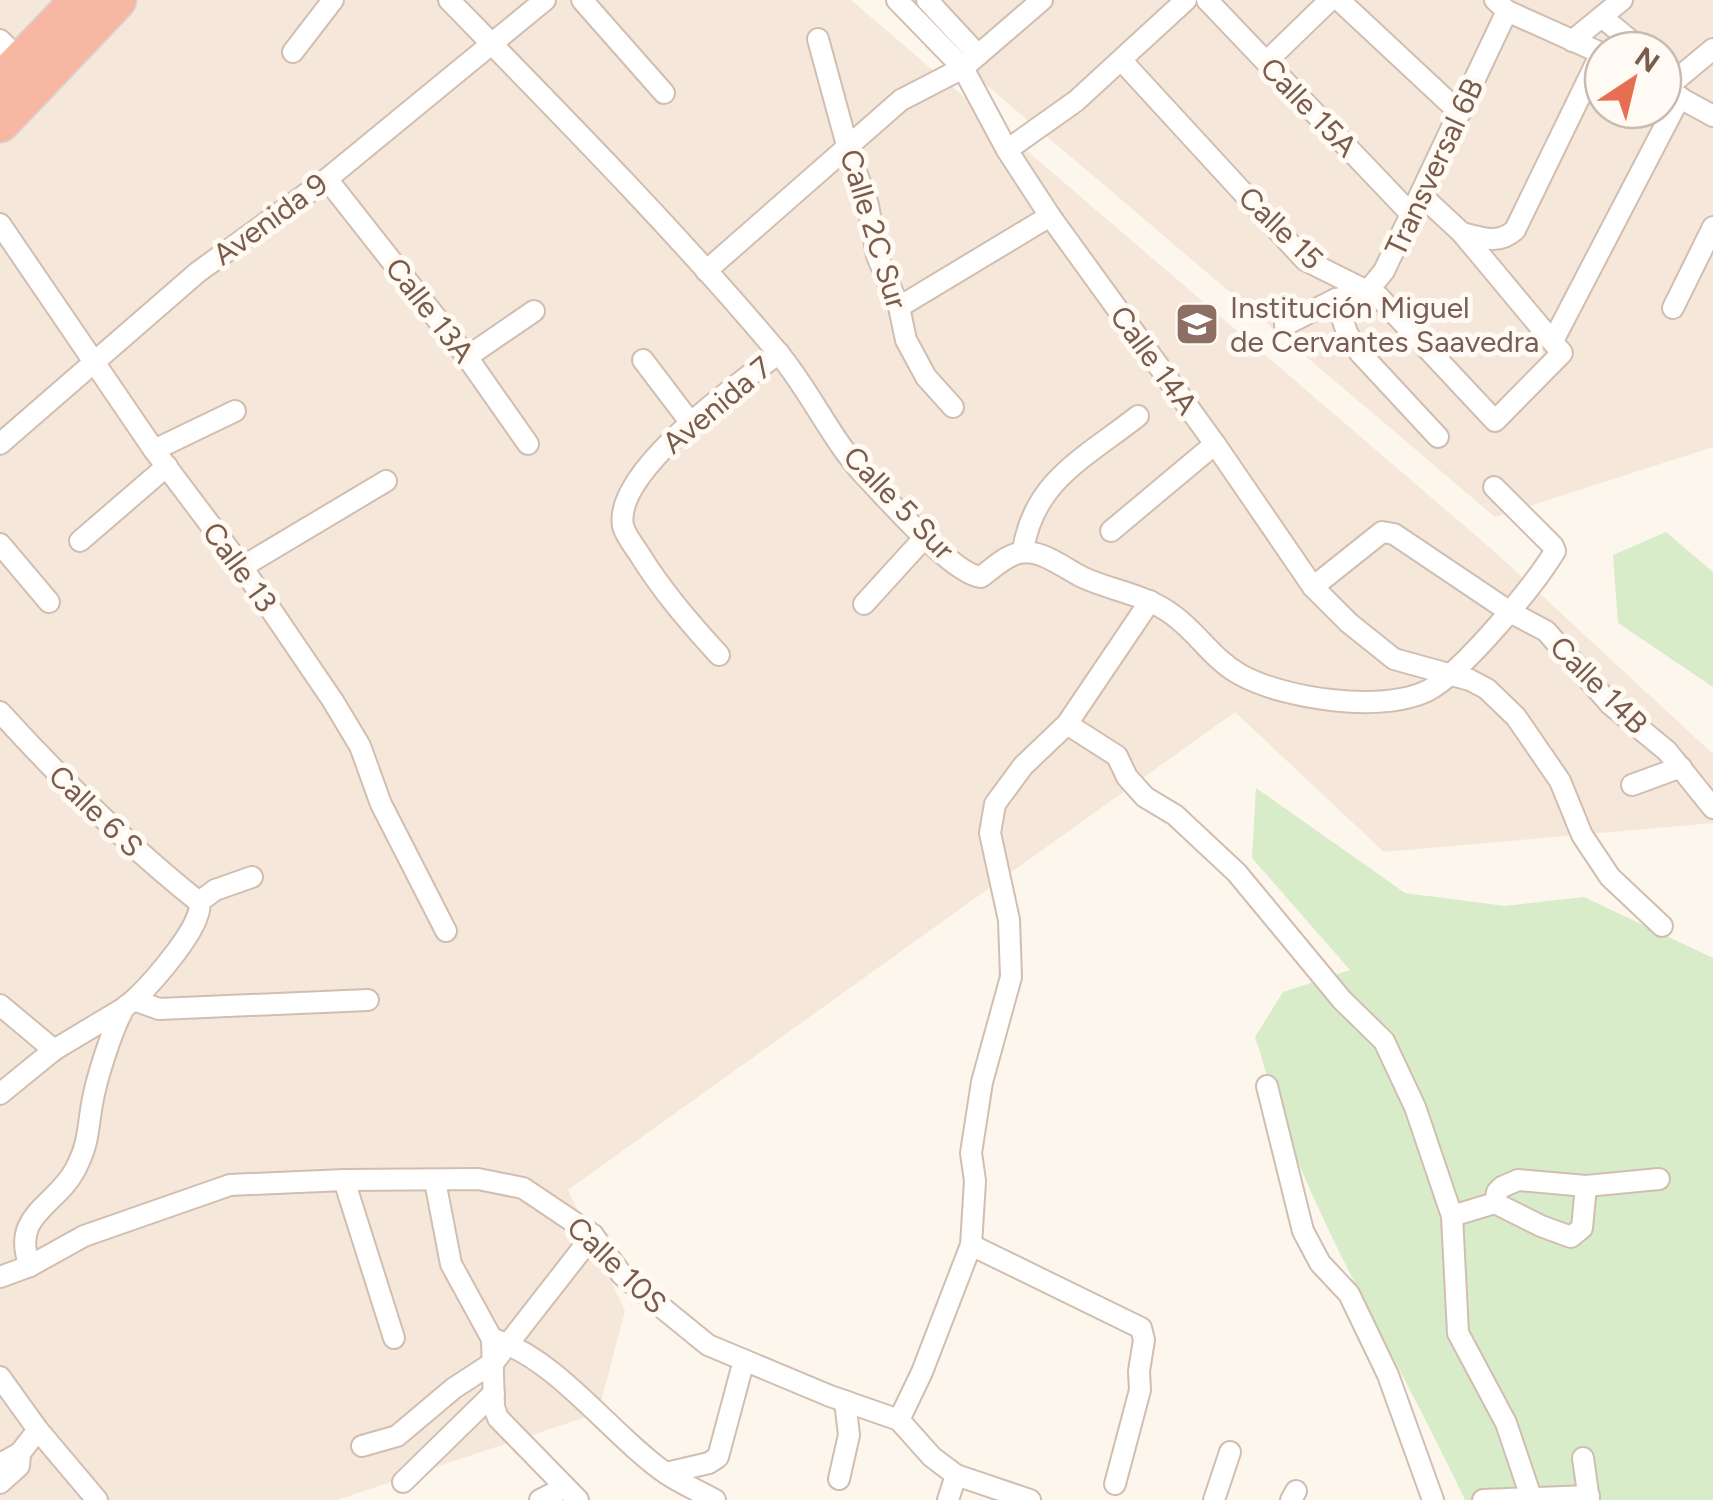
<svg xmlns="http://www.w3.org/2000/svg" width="1713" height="1500" font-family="Figtree,sans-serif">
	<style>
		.residential { fill: #f5e8da; fill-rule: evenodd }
		.green { fill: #d8ecc9 }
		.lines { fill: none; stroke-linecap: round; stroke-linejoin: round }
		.street-casing { stroke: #d1beb0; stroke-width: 24 }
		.highway-casing { stroke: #dad1cd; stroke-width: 41 }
		.street { stroke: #fff; stroke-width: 20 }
		.highway { stroke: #f7b7a3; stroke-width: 38 }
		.labels { text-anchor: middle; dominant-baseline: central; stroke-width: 10; stroke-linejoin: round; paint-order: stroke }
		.street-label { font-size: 30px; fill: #7a5c4d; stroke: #fffaf3 }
		.education-label { font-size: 30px; fill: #785e54; stroke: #fffaf3; text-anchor: start }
	</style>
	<rect width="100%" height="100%" fill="#fdf6ec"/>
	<g class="residential">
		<path d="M0,0H71L0,75Z"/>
		<path d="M131,0H851L1496,553L1713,754V823L1384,852L1235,712L568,1190L625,1311L598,1413L337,1500H0V138Z"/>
		<path d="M886,0H1713V447L1495,517ZM1603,50H1663V110H1603Z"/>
	</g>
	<g class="green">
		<path d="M1666,532L1713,572V687L1618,623L1613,555Z"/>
		<path d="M1256,788L1405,893L1505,906L1584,897L1713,958V1500H1465C1406,1375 1333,1254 1283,1125C1272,1097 1265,1066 1255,1037L1283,992L1350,970L1252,858Z"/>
	</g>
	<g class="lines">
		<defs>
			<g id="street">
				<path d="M449,0C560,114 673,228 775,349C810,389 831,441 868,479C889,501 953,574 981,577C992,569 1005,556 1019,553C1040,548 1064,568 1082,577C1112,591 1145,594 1173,615C1198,633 1213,660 1241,675C1285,699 1381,713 1427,691C1460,675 1535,585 1555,551L1553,546L1494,487"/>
				<path d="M582,0L664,93"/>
				<path d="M897,0L963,68L1007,150L1050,216L1215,444L1313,587L1349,623L1394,659L1470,680L1487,689L1516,717L1560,781L1582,835L1610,877L1662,926"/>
				<path d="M927,0L978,55"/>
				<path d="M1207,0L1411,214"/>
				<path d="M1339,0L1460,113"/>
				<path d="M1495,0L1507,11L1603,54"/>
				<path d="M1603,18L1642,50"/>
				<path d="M818,39L848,149L868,205L877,256L899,307L906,340L926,377L953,407"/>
				<path d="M0,40L21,61"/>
				<path d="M1572,41L1622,0"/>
				<path d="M293,52L333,0"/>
				<path d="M1122,61L1305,260L1379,297L1495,421L1562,353L1462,233L1421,195"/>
				<path d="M1266,62L1330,0"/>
				<path d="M1665,89L1713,49"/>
				<path d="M1671,93L1713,116"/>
				<path d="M1007,150L1076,101L1186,0"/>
				<path d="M327,179L467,357L528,444"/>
				<path d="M0,224L154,450L242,567L333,701L360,746L381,804L446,931"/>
				<path d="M1462,233C1483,238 1498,245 1515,230L1601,53"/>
				<path d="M706,271L901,100L963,68L1042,0"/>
				<path d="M1336,299L1347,333L1360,353L1438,437"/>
				<path d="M899,307L1050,216"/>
				<path d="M1673,308L1713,227"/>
				<path d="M1285,325L1336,299L1367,292L1384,271L1507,11"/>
				<path d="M1554,339L1680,97"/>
				<path d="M467,357L534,311"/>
				<path d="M643,360L690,422"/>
				<path d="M0,444L198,272L327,179L545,0"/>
				<path d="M154,450L235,411"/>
				<path d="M1111,531L1215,444"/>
				<path d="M80,541L167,466"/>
				<path d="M0,544L49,602"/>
				<path d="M1023,551C1033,481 1086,457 1138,416"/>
				<path d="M242,567L386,481"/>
				<path d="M1313,587L1382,532L1394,534L1510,612L1546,631L1610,704L1667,751L1713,808"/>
				<path d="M864,604L925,537"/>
				<path d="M719,655C689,622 662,591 638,552C633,545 625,534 623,526C613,471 740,383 779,353"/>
				<path d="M0,712C62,780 127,845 199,902"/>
				<path d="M1067,724L1117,756L1127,777L1145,797L1175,815L1237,873L1342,1000L1384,1041L1415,1107L1452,1216L1458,1333L1506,1423L1532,1500"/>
				<path d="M1632,785L1681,767"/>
				<path d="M134,1000L159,1009L368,1000"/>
				<path d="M0,1005L54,1050"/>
				<path d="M1267,1086L1303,1231L1320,1263L1349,1294L1388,1375L1433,1500"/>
				<path d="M0,1094L54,1050L124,1008"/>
				<path d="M344,1180L394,1338"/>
				<path d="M435,1181L451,1264L492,1339L494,1407L498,1418L578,1500"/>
				<path d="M1495,1203L1541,1226L1571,1237L1582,1228L1586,1186"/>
				<path d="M1452,1216L1495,1203L1497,1192L1502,1187L1518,1180L1586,1186L1659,1179"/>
				<path d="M971,1245L1141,1328L1144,1340L1139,1371L1140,1390L1115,1484"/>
				<path d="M30,1266C10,1215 56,1206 75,1170C89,1143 87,1133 92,1104C96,1080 111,1032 123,1010C126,1004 129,1005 134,1000C151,984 206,923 199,902L215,890L252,877"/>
				<path d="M0,1277L30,1266L84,1236L230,1185L344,1180L478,1179L523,1188L593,1235L622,1275L708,1345L830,1396L899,1420L932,1457L956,1475L1030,1500"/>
				<path d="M496,1340C558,1360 613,1437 667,1474C682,1484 699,1491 715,1500"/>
				<path d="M0,1377L38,1430L97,1500"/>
				<path d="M899,1420L922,1372L971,1245L975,1181L971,1153L982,1082L1011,977L1009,920L990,833L995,804L1023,766L1067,724L1150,601"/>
				<path d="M362,1446L397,1436L454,1388L494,1362L593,1235"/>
				<path d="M1583,1458L1589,1500"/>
				<path d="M0,1464L20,1453L38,1430"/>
				<path d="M666,1473L709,1463L718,1457L744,1360"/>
				<path d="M839,1479L849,1435L845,1401"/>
				<path d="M403,1482L494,1393"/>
				<path d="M0,1483L19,1466L20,1453"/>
				<path d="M540,1500L565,1487"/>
				<path d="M948,1500L956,1475"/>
				<path d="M1214,1500L1230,1452"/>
				<path d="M1291,1500L1296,1491"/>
				<path d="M1483,1500L1589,1496"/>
			</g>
			<g id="highway">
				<path d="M0,83L80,0"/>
				<path d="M0,123L117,0"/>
			</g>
		</defs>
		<use href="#street" class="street-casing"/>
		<use href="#highway" class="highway-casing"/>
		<use href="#street" class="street"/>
		<use href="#highway" class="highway"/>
	</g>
	<defs>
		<symbol id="school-square" viewBox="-11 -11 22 22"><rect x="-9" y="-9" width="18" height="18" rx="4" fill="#8d6e63" stroke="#fffaf3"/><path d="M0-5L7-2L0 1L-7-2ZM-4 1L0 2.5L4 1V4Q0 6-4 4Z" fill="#fff"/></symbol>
	</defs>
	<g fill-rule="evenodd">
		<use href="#school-square" x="1172" y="299" width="50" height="50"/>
	</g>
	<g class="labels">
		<g class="street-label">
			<text transform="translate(1309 107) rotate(46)">Calle 15A</text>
			<text transform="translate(1434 167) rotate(-65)">Transversal 6B</text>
			<text transform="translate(270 219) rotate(-36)">Avenida 9</text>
			<text transform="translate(1281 228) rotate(44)">Calle 15</text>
			<text transform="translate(874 229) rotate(73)">Calle 2C Sur</text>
			<text transform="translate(430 310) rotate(52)">Calle 13A</text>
			<text transform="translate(1154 360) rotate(54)">Calle 14A</text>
			<text transform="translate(717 405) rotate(-40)">Avenida 7</text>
			<text transform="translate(899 503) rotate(46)">Calle 5 Sur</text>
			<text transform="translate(240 567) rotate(54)">Calle 13</text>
			<text transform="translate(1599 685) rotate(45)">Calle 14B</text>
			<text transform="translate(96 811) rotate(44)">Calle 6 S</text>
			<text transform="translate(617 1265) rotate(44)">Calle 10S</text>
		</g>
		<g class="education-label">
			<text x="1230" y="307">Institución Miguel<tspan x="1230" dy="34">de Cervantes Saavedra</tspan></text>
		</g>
	</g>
	<g transform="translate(1633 80) rotate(35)"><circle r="48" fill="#fffaf3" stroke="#cabbb1" stroke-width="2.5"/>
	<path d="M0-8L18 38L0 25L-18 38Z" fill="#e76f51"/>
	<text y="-15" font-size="28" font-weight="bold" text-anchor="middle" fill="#7a5c4d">N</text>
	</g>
</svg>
